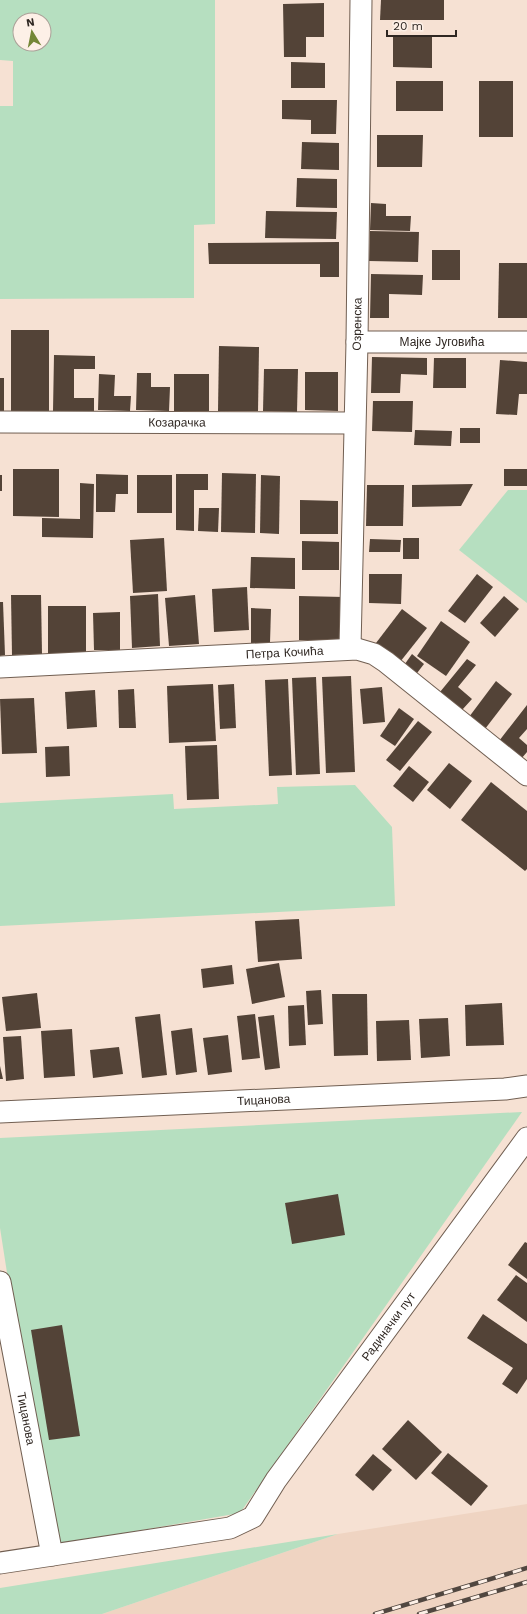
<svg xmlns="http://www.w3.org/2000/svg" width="527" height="1614" font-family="'Work Sans',sans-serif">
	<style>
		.built { fill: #efd4c2 }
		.green { fill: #b6dfc0; fill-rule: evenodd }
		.building { fill: #534337 }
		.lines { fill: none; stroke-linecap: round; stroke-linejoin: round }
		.street-casing { stroke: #715f52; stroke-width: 23 }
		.street { stroke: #fff; stroke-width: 21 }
		.rail-casing { stroke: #514740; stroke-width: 4.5 }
		.rail { stroke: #fdf0e7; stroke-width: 3; stroke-dasharray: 9; stroke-linecap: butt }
		.labels { text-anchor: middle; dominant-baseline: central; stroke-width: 4; stroke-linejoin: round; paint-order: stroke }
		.street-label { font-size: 12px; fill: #2f2722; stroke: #fdf0e7 }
	</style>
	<rect width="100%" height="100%" fill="#f6e1d3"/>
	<path class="built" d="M527,1504V1614H102L338,1534Z"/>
	<g class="green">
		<path d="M0,0H215V224L194,225V298L0,299V106H13V61L0,60ZM20,20H44V44H20Z"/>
		<path d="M508,490H527V603L459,550Z"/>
		<path d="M355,785L392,827L395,906L0,926V803L173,794L174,809L278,804L277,787Z"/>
		<path d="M522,1112L240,1513L50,1546L0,1228V1138Z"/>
		<path d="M338,1534L102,1614H0V1588Z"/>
	</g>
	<g class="building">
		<path d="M381,0H444V20H380Z"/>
		<path d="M324,3V37H306V57H284L283,4Z"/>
		<path d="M393,36L432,37V68L393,67Z"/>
		<path d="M291,62L325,63V88H291Z"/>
		<rect x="396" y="81" width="47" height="30"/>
		<rect x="479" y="81" width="34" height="56"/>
		<path d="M282,100H337L336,134H311V120L282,119Z"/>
		<path d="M377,135H423L422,167H377Z"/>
		<path d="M302,142L339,143V170L301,169Z"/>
		<path d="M297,178L337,179V208L296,207Z"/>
		<path d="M371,203L386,204V216H411L410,231L370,230Z"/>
		<path d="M266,211L337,212L336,239L265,238Z"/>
		<path d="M370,231L419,232L418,262L369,261Z"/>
		<path d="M339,242V277H320V264H209L208,243Z"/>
		<rect x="432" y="250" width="28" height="30"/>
		<path d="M499,263H527V318H498Z"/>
		<path d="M371,274L423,275L422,295L389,294V318H370Z"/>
		<rect x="11" y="330" width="38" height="82"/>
		<path d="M219,346L259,347L258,411H218Z"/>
		<path d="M54,355L95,356V369H74V398H94V411H53Z"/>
		<path d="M372,357L427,358V375L401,374L400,393H371Z"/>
		<path d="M434,358H466V388H433Z"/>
		<path d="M500,360L527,362V394H519L517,415L496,414Z"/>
		<path d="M264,369H298L297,412L263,411Z"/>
		<path d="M305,372H338V411L305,410Z"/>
		<path d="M137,373H151V387H170L169,411L136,410Z"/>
		<path d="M99,374L115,375L114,396H131L130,411L98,410Z"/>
		<rect x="174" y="374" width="35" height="37"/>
		<rect x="0" y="378" width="4" height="34"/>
		<path d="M373,401H413L412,432L372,431Z"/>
		<rect x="460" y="428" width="20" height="15"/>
		<path d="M415,430L452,431L451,446L414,445Z"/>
		<path d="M13,469H59V517L13,516Z"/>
		<rect x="504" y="469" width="23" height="17"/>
		<path d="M222,473L256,474L255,533L221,532Z"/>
		<path d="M96,474L128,475V494H116L115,512H96Z"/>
		<path d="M176,474H208V490H194V531L176,530Z"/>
		<rect x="0" y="475" width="2" height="16"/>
		<rect x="137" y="475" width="35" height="38"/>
		<path d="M261,475L280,476L279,534L260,533Z"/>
		<path d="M80,483L94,484L93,538L42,537V518L80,519Z"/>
		<path d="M473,484L461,506L412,507V485Z"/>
		<path d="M367,485H404L403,526H366Z"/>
		<path d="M300,500L338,501V534H300Z"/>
		<path d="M199,508H219L218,532L198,531Z"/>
		<path d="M164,538L167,591L133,593L130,540Z"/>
		<rect x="403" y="538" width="16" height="21"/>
		<path d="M370,539L401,540L400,552H369Z"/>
		<path d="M302,541L339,542V570H302Z"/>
		<path d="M251,557L295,558V589L250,588Z"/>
		<path d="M369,574H402L401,604L369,603Z"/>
		<path d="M477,574L493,587L465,623L448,611Z"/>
		<path d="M247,587L249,630L214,632L212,589Z"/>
		<path d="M158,594L160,646L132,648L130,596Z"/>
		<path d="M11,595H41L42,654L12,655Z"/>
		<path d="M195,595L199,644L169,646L165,598Z"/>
		<path d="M299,596L344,597V640H299Z"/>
		<path d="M504,596L519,609L495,637L480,623Z"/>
		<path d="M0,602H3L5,655L0,656Z"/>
		<rect x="48" y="606" width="38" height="48"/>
		<path d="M251,608L271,609L270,643H251Z"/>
		<path d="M402,609L427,628L400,662L376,643Z"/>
		<path d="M120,612V650H94L93,613Z"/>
		<path d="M441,621L470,642L446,676L417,656Z"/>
		<path d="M412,654L424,664L414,677L402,668Z"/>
		<path d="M467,659L476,665L458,687L472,699L462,710L440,692Z"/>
		<path d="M351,676L355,772L326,773L322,677Z"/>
		<path d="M316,677L320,774L296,775L292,678Z"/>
		<path d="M288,679L292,775L269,776L265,680Z"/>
		<path d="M496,681L512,694L485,729L469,717Z"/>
		<path d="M213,684L216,741L169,743L167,686Z"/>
		<path d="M234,684L236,728L220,729L218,685Z"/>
		<path d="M382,687L385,722L363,724L360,689Z"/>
		<path d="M134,689L136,728H119L118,690Z"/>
		<path d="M95,690L97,727L67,729L65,692Z"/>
		<path d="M34,698L37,753L2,754L0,699Z"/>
		<path d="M527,705V729L519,738L527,745V752L521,759L499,741Z"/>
		<path d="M399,708L414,719L395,746L380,736Z"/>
		<path d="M418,721L432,732L400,771L386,760Z"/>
		<path d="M217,745L219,799L187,800L185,746Z"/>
		<path d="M69,746L70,776L46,777L45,747Z"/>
		<path d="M449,763L472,781L450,809L427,790Z"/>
		<path d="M409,766L429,782L413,802L393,786Z"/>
		<path d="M491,782L527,811V869L525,871L461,820Z"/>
		<path d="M299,919L302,959L258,962L255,921Z"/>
		<path d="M279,963L285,997L252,1004L246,969Z"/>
		<path d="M232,965L234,984L203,988L201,969Z"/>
		<path d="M321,990L323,1024L308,1025L306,991Z"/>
		<path d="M37,993L41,1028L6,1031L2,997Z"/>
		<path d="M332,994H367L368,1055L334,1056Z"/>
		<path d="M502,1003L504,1045L466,1046L465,1005Z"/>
		<path d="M304,1005L306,1045L289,1046L288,1006Z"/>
		<path d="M160,1014L167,1075L142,1078L135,1017Z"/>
		<path d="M255,1014L260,1058L242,1060L237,1016Z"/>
		<path d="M274,1015L280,1068L265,1070L258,1017Z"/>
		<path d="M448,1018L450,1056L421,1058L419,1019Z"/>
		<path d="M409,1020L411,1060L377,1061L376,1021Z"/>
		<path d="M192,1028L197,1072L176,1075L171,1031Z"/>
		<path d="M72,1029L75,1076L44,1078L41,1031Z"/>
		<path d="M228,1035L232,1072L208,1075L203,1038Z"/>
		<path d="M21,1036L24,1079L6,1081L3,1037Z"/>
		<path d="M119,1047L123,1074L93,1078L90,1050Z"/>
		<path d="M0,1066L3,1079H0Z"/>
		<path d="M338,1194L345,1235L292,1244L285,1203Z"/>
		<path d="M525,1242L527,1243V1279L508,1265Z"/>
		<path d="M516,1275L527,1283V1322L497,1300Z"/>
		<path d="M483,1314L527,1344V1379L517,1394L502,1384L513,1368L467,1338Z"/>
		<path d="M62,1325L80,1436L49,1440L31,1330Z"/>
		<path d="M408,1420L442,1452L416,1480L382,1449Z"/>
		<path d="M448,1453L488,1486L471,1506L431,1473Z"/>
		<path d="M373,1454L392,1470L373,1491L355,1475Z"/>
	</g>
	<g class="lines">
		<defs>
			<g id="street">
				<path id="s1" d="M357,342H527"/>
				<path id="s2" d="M0,422L354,423"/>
				<path id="s3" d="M350,648L357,342L361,0"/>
				<path id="s4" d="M0,667L357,649L374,654L386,662L527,775"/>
				<path id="s5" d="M0,1112L505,1089L527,1086"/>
				<path id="s6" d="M0,1282L52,1555"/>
				<path id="s7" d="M0,1563L230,1528L253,1517L276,1480L527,1138"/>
			</g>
		</defs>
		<use href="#street" class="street-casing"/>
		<use href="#street" class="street"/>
		<defs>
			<g id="rail">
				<path d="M375,1614L527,1568"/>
				<path d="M419,1614L527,1582"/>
			</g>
		</defs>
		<use href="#rail" class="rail-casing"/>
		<use href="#rail" class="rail"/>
	</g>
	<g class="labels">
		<g class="street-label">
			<text stroke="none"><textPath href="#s3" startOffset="324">Озренска</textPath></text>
			<text stroke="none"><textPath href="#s1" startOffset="85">Мајке Југовића</textPath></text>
			<text stroke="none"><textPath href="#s2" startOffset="177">Козарачка</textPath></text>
			<text stroke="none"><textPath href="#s4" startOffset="285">Петра Кочића</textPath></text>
			<text stroke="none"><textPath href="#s5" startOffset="264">Тицанова</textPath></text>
			<text stroke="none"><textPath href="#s7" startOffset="492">Радиначки пут</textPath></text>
			<text stroke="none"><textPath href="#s6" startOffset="139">Тицанова</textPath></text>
		</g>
	</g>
	<g transform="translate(32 32) rotate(350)"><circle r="19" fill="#fdf0e7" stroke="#aba098"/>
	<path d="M0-3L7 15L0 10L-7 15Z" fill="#748737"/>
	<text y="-6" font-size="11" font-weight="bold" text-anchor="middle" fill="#2f2722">N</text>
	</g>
	<path d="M387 30v6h69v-6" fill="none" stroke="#2f2722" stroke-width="2"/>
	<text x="393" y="30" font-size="12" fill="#2f2722" stroke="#fdf0e7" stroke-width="3" paint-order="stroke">20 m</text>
</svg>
